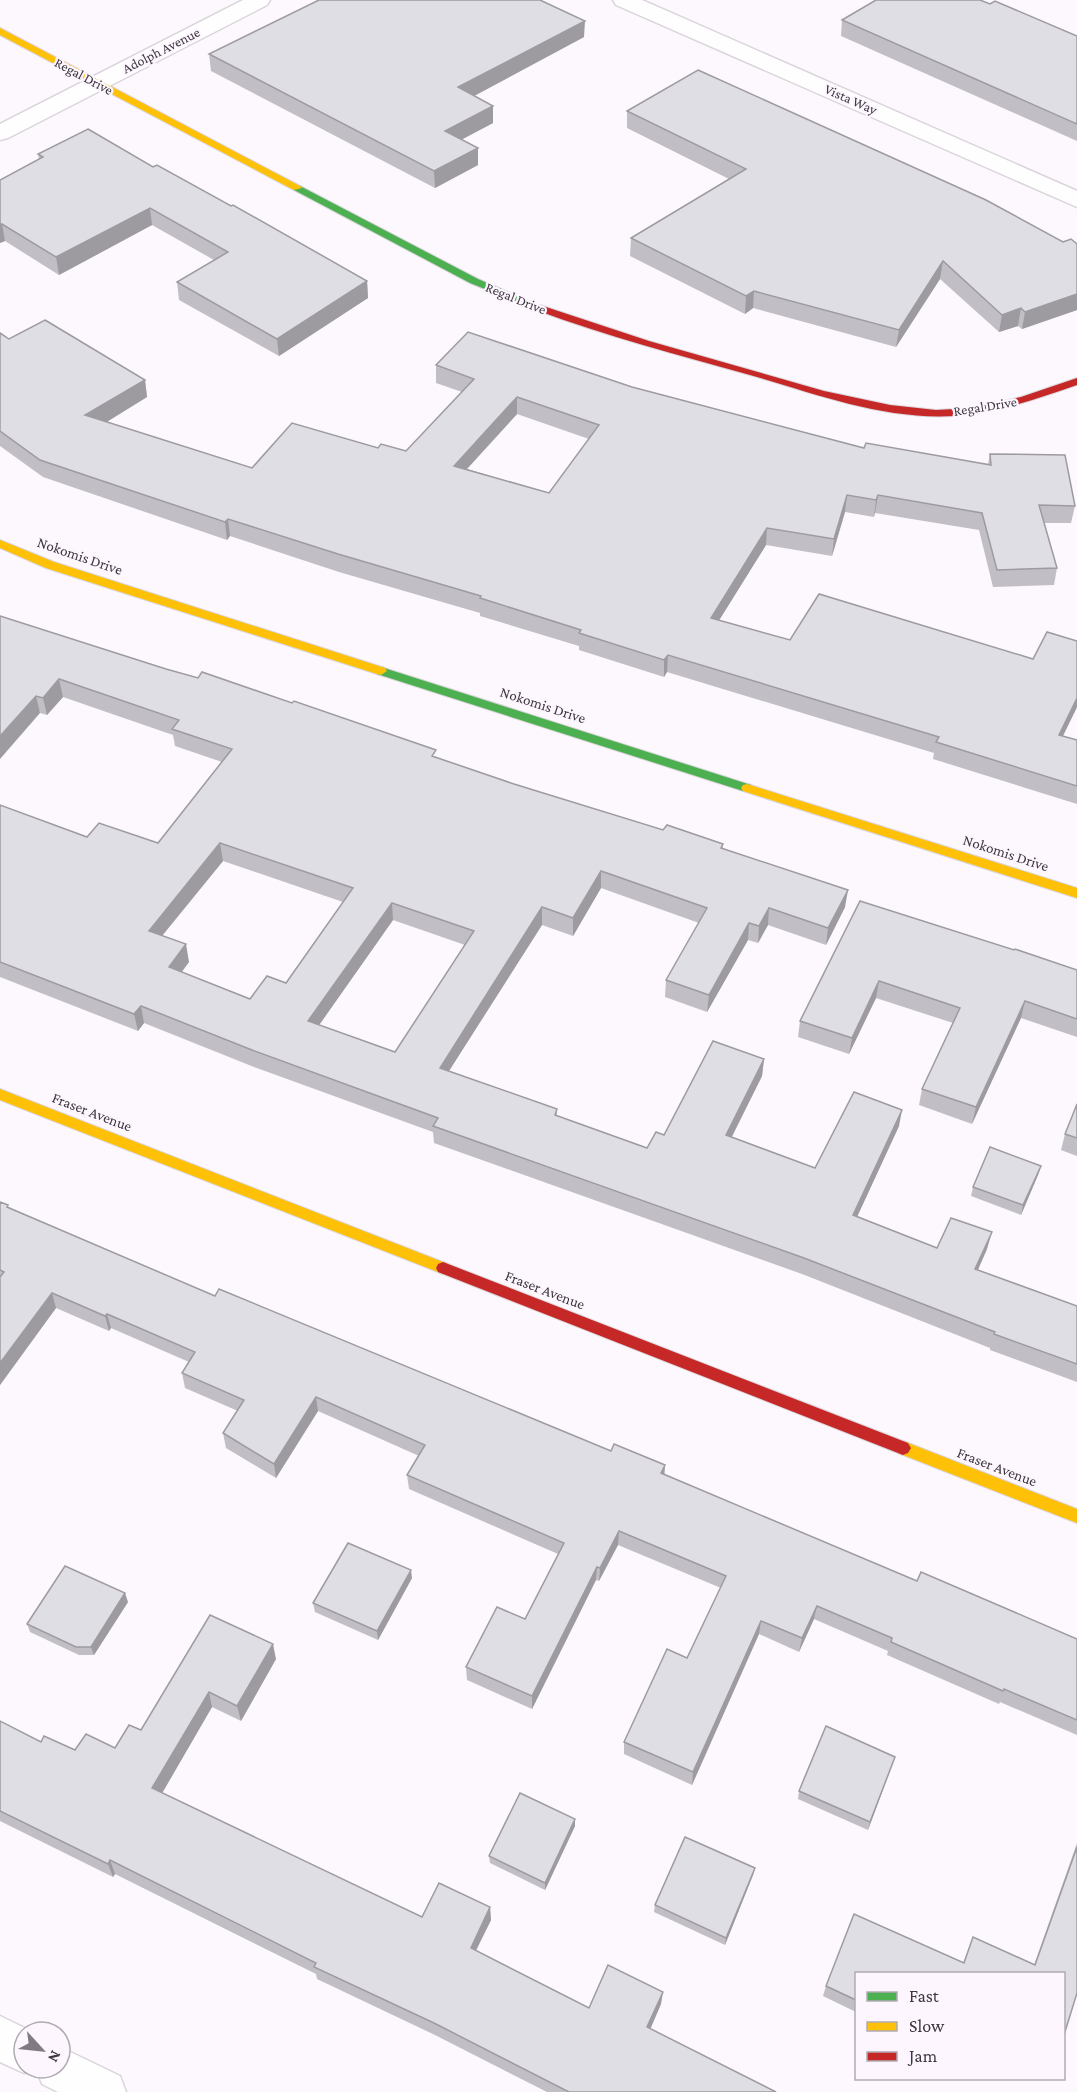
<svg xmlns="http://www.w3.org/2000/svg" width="1077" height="2092" font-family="'Crimson Pro',serif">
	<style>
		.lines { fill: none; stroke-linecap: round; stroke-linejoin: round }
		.street-casing { stroke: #dad5db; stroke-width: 3 }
		.fast-casing { stroke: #dad5db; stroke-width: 2 }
		.slow-casing { stroke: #dad5db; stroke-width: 2 }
		.jam-casing { stroke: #dad5db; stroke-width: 2 }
		.street { fill: #fffeff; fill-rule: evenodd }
		.fast { fill: #4caf50; fill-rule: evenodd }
		.slow { fill: #ffc107; fill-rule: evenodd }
		.jam { fill: #c62828; fill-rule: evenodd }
		.wall { fill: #c1bfc5; fill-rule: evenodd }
		.shaded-wall { fill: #9d9ba0 }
		.building { fill: #e0dee5; stroke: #9d9ba0; stroke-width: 1.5; fill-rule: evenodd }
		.labels { text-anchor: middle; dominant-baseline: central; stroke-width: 4.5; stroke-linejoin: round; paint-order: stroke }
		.far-street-label { font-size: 14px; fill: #3d373f; stroke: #fdf6ff }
		.street-label { font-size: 15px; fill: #3d373f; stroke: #fdf6ff }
	</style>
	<rect width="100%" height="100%" fill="#fcf8fd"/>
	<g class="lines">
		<defs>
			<g id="street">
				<path d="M243,0H270L267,5L8,138L0,140V124Z"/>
				<path d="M613,0H642L1077,191V207L616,5Z"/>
				<path d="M0,2016L33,2032H24V2068H60V2047L120,2076L126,2092H58L42,2084L36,2068L24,2073L0,2062Z"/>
			</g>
			<g id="fast">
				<path d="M294,186H300L478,279L545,308L544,310H536L470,283L294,190Z"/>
				<path d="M381,667L751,785L753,788L751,791H743L377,674L375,671L377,668Z"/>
			</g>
			<g id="slow">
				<path d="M0,28L300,186L302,188L294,190L0,35Z"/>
				<path d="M0,540L54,562L385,668L387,671L381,675L377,674L46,568L0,548Z"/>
				<path d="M747,784L1077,888V898L743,791L741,788L743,785Z"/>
				<path d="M0,1089L448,1264L450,1268L448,1272L443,1274L438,1272L0,1100Z"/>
				<path d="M903,1441L1077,1509V1523L898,1453L895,1448L898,1443Z"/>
			</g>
			<g id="jam">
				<path d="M540,305L649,341L824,391L890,405L936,410L972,408L1021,397L1077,378V385C1037,399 996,413 954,416C884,420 816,394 750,375C678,355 606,336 536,310V306Z"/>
				<path d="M443,1262L908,1443L911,1448L908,1453L903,1455L898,1453L438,1272L436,1268L438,1264Z"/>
			</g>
		</defs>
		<use href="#street" class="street-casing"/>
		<use href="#fast" class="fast-casing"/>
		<use href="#slow" class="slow-casing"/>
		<use href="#jam" class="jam-casing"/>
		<use href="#street" class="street"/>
		<use href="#fast" class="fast"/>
		<use href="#slow" class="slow"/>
		<use href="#jam" class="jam"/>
	</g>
	<g class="wall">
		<path d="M990,4L1077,36V141L841,36L842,20Z"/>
		<path d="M584,37L474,96L493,106V123L462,139L478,165L435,188L211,71L209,54Z"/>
		<path d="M627,111L1063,242L1077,244V310L1022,329L1018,326L999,332L940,279L896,347L753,308L745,314L630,256L631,238L729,179L627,128Z"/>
		<path d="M38,154L153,167L367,281L368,298L279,356L179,300L177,282L214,260L152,225L59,275L5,241L0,243V180L39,160Z"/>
		<path d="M0,333L9,339L145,380L147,397L106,422L252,468L378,448L406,451L462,392L436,383V365L632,387L864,448L988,464L990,454L1075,506L1071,523H1044L1057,568L1054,585L993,587L979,530L875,513L874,517L845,512L832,556L766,545L719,620L790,640L1033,659L1077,641V707L1063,736L1077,740V804L933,759L934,753L667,672L664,677L579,650V646L480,616V613L339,572L230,536L227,540L43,477L0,446ZM517,414L589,439L549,493L467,469Z"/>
		<path d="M0,616L436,757L514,784L663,830L723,844V848L845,907L826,945L768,925L758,943L748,940L707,1012L665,997L666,980L699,923L601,888L573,936L542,925L449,1071L557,1109V1116L647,1148L764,1059L762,1076L732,1137L815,1168L899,1126L857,1217L937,1248L987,1249L978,1270L1077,1306V1382L990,1350V1348L802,1274L434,1143L433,1132L254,1067L144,1023L138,1031L0,977V805L87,837L158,843L222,762L175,746L173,735L63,697L47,715L40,713ZM223,861L343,902L286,983L250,999L182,972L189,962L162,936ZM393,920L465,945L395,1052L319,1025Z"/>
		<path d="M860,901L1077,970V1037L1021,1018L972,1124L919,1105L922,1089L953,1023L876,998L849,1054L798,1037L800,1021Z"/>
		<path d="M1077,1104V1156L1061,1150L1065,1134Z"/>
		<path d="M1041,1166L1038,1175L1021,1215L971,1196L973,1187Z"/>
		<path d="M0,1202L8,1205L9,1208L215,1296L611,1451L665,1465L664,1475L917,1581L1077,1639V1735L1000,1702L999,1704L887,1655L888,1651L814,1619L799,1652L759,1634L692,1785L624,1754V1742L687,1658L721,1588L618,1545L599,1581L596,1580L532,1709L467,1680L466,1667L525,1619L558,1554L409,1489L407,1475L419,1456L318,1411L276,1478L226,1448L223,1433L238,1411L185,1388L182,1373L189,1362L111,1328L109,1331L56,1308L0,1385Z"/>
		<path d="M412,1578L378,1640L315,1612L313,1603Z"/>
		<path d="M128,1602L94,1655H79L30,1632L27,1624Z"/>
		<path d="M210,1615L276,1659L241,1721L212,1707L162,1793L422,1917L490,1907L491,1920L476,1951L589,2008L661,2004L650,2029L776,2092H547L435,2035L317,1979L316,1974L115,1874L113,1877L0,1821V1721L41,1742L75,1750L115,1748L141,1730Z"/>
		<path d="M895,1757L868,1830L798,1799L799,1791Z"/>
		<path d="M575,1819V1826L545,1890L490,1863L489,1856Z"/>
		<path d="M1077,1843V1993L1064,2035V1974H856V2012L823,1996L826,1986L854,1914L963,1963L973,1937L1034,1965Z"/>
		<path d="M755,1868L753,1875L725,1945L654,1912L655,1905Z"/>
	</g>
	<g class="shaded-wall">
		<path d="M585,21L584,37L459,104L458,87Z"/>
		<path d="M493,106V123L446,148L445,131Z"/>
		<path d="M478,148V165L435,188L434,171Z"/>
		<path d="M150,208L152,225L59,275L56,257Z"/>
		<path d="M0,224H2L5,241L0,243Z"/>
		<path d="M943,261L940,279L896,347L899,330Z"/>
		<path d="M367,281L368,298L279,356L277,339Z"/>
		<path d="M754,291L753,308L745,314L746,296Z"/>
		<path d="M1077,294V310L1022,329L1025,312Z"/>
		<path d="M1021,308L1018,326L999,332L1002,315Z"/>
		<path d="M145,380L147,397L89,433L85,415Z"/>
		<path d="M517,397V414L454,483V466Z"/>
		<path d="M847,495L845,512L832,556L834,539Z"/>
		<path d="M878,495L875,513L874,517L876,500Z"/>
		<path d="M228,519L230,536L227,540L225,522Z"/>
		<path d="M767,528L766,545L710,635L711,618Z"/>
		<path d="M668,655L667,672L664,677V660Z"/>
		<path d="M59,679L63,697L47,715L43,698Z"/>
		<path d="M36,696L40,713L0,759V736Z"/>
		<path d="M1077,698V707L1055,752L1059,735Z"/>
		<path d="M220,843L223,861L152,948L149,931Z"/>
		<path d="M601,871V888L573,936V918Z"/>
		<path d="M848,890L845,907L826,945L828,928Z"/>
		<path d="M392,903L393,920L310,1038L308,1021Z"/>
		<path d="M542,907V925L440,1085V1068Z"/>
		<path d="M769,908L768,925L758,943L759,926Z"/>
		<path d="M749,923L748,940L707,1012L709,995Z"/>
		<path d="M186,944L189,962L172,984L169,967Z"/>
		<path d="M879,981L876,998L849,1054L852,1038Z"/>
		<path d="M1025,1001L1021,1018L972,1124L976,1107Z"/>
		<path d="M141,1006L144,1023L138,1031L134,1014Z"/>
		<path d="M764,1059L762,1076L724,1152L726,1135Z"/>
		<path d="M902,1110L899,1126L850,1232L853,1215Z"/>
		<path d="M1041,1166L1038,1175L1021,1215L1023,1205Z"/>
		<path d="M992,1232L987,1249L971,1285L975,1269Z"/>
		<path d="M52,1293L56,1308L0,1385V1363Z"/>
		<path d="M107,1314L111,1328L109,1331L105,1316Z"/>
		<path d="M316,1397L318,1411L276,1478L274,1464Z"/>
		<path d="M665,1465L664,1479L661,1473Z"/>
		<path d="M619,1531L618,1545L599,1581L600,1568Z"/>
		<path d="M597,1567L596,1580L532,1709V1696Z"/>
		<path d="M411,1570L412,1578L378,1640L377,1631Z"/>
		<path d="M125,1593L128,1602L94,1655L91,1647Z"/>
		<path d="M817,1606L814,1619L799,1652L802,1638Z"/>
		<path d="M761,1621L759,1634L692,1785L693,1772Z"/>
		<path d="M273,1644L276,1659L241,1721L237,1706Z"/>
		<path d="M209,1692L212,1707L157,1802L152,1788Z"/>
		<path d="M895,1757L892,1765L868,1830L870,1822Z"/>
		<path d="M575,1819V1826L545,1890V1883Z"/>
		<path d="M110,1860L115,1874L113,1877L108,1864Z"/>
		<path d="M755,1868L753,1875L725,1945L726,1938Z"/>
		<path d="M490,1907L491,1920L471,1960V1948Z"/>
		<path d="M663,1992L661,2004L646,2039L647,2027Z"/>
	</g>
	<g class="building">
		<path d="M319,0H540L585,21L458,87L493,106L445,131L478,148L434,171L209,54Z"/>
		<path d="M876,0H980L990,4L995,1L1077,36V124L842,20Z"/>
		<path d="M698,70L986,200L1063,242L1071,239L1077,244V294L1025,312L1021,308L1002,315L943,261L899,330L754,291L746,296L631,238L746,169L627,111Z"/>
		<path d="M88,129L153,167L157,165L231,206L233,205L367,281L277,339L177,282L228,252L150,208L56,257L2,224H0V180L43,157L38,154Z"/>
		<path d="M45,320L145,380L85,415L252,468L292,423L378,448L381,444L406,451L474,379L436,365L468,332L632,387L864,448L866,443L991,465L990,454L1065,455L1075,506L1039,505L1057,568L997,570L982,513L878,495L876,500L847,495L834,539L767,528L711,618L790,640L819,594L1033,659L1047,632L1077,641V698L1059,735L1077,740V786L936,742L939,737L668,655L664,660L579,633L581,630L480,598L481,596L338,554L228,519L225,522L40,460L0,431V333L9,339ZM517,397L599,425L549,493L454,466Z"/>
		<path d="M0,616L166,669L198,678L202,672L292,703L294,701L436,750L432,756L514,784L663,830L667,825L723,844L721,848L848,890L828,928L769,908L759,926L749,923L709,995L666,980L707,908L601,871L573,918L542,907L440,1068L557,1109L555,1115L647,1148L656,1132L664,1135L713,1041L764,1059L726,1135L815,1168L854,1092L902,1110L853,1215L937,1248L951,1218L992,1232L975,1269L1077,1306V1364L994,1334L995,1332L804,1258L433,1126L438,1118L252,1050L141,1006L134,1014L0,962V805L87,837L99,823L158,843L232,749L172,729L179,720L59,679L43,698L36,696L0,736ZM220,843L353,888L286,983L267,976L250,999L169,967L186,944L149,931ZM392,903L474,931L395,1052L308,1021Z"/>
		<path d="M860,901L1014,950L1015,949L1077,970V1019L1025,1001L976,1107L922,1089L960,1008L879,981L852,1038L800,1021Z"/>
		<path d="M1077,1104V1138L1065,1134Z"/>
		<path d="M990,1147L1041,1166L1023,1205L973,1187Z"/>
		<path d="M0,1202L8,1205L7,1207L215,1296L219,1289L611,1451L614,1444L665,1465L661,1473L917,1581L921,1572L1077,1639V1720L1004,1689L1003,1691L891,1642L892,1638L817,1606L802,1638L761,1621L693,1772L624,1742L667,1649L687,1658L726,1576L619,1531L600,1568L597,1567L532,1696L466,1667L497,1607L525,1619L564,1543L407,1475L425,1445L316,1397L274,1464L223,1433L244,1400L182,1373L195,1352L107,1314L105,1316L52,1293L0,1363V1277L4,1272L0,1270Z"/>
		<path d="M348,1543L411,1570L377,1631L313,1603Z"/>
		<path d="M65,1566L125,1593L91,1647H76L27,1624Z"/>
		<path d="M210,1615L273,1644L237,1706L209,1692L152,1788L422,1917L439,1883L490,1907L471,1948L589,2008L608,1965L663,1992L647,2027L776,2092H569L434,2023L314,1967L316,1963L110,1860L108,1864L0,1811V1721L41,1742L44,1736L75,1750L86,1734L115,1748L129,1725L141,1730Z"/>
		<path d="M826,1726L895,1757L870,1822L799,1791Z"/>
		<path d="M520,1793L575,1819L545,1883L489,1856Z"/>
		<path d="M685,1837L755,1868L726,1938L655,1905Z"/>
		<path d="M1077,1847V1993L1064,2035V1974H856V2000L826,1986L854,1914L964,1963L973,1937L1035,1965Z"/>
	</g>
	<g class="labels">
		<g class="far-street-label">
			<text transform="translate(161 50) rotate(-27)">Adolph Avenue</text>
			<text transform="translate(84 76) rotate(28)">Regal Drive</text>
			<text transform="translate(851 99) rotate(24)">Vista Way</text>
			<text transform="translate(516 298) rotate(22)">Regal Drive</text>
			<text transform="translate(985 406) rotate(-9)">Regal Drive</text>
		</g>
		<g class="street-label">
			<text transform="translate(80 556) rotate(19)">Nokomis Drive</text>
			<text transform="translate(543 705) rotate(18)">Nokomis Drive</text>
			<text transform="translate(1006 853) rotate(18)">Nokomis Drive</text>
			<text transform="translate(92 1112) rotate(21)">Fraser Avenue</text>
			<text transform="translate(545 1290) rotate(21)">Fraser Avenue</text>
			<text transform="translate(997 1467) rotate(21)">Fraser Avenue</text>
		</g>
	</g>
	<rect x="855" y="1972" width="210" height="108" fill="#fdf6ff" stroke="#b0aab2" stroke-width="1.5"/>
	<rect x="867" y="1992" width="30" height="9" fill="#4caf50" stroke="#b0aab2" stroke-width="1.5"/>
	<text x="909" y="2002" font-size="18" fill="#3d373f">Fast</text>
	<rect x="867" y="2022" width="30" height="9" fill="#ffc107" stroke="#b0aab2" stroke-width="1.5"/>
	<text x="909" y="2032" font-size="18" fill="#3d373f">Slow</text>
	<rect x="867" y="2052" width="30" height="9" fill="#c62828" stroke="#b0aab2" stroke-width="1.5"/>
	<text x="909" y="2062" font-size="18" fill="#3d373f">Jam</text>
	<g transform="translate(42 2050) rotate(117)"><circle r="28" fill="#fdf6ff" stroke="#b0aab2" stroke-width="1.5"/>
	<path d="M0-4.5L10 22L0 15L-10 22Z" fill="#807b82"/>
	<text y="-9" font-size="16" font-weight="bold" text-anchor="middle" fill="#3d373f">N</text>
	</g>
</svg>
